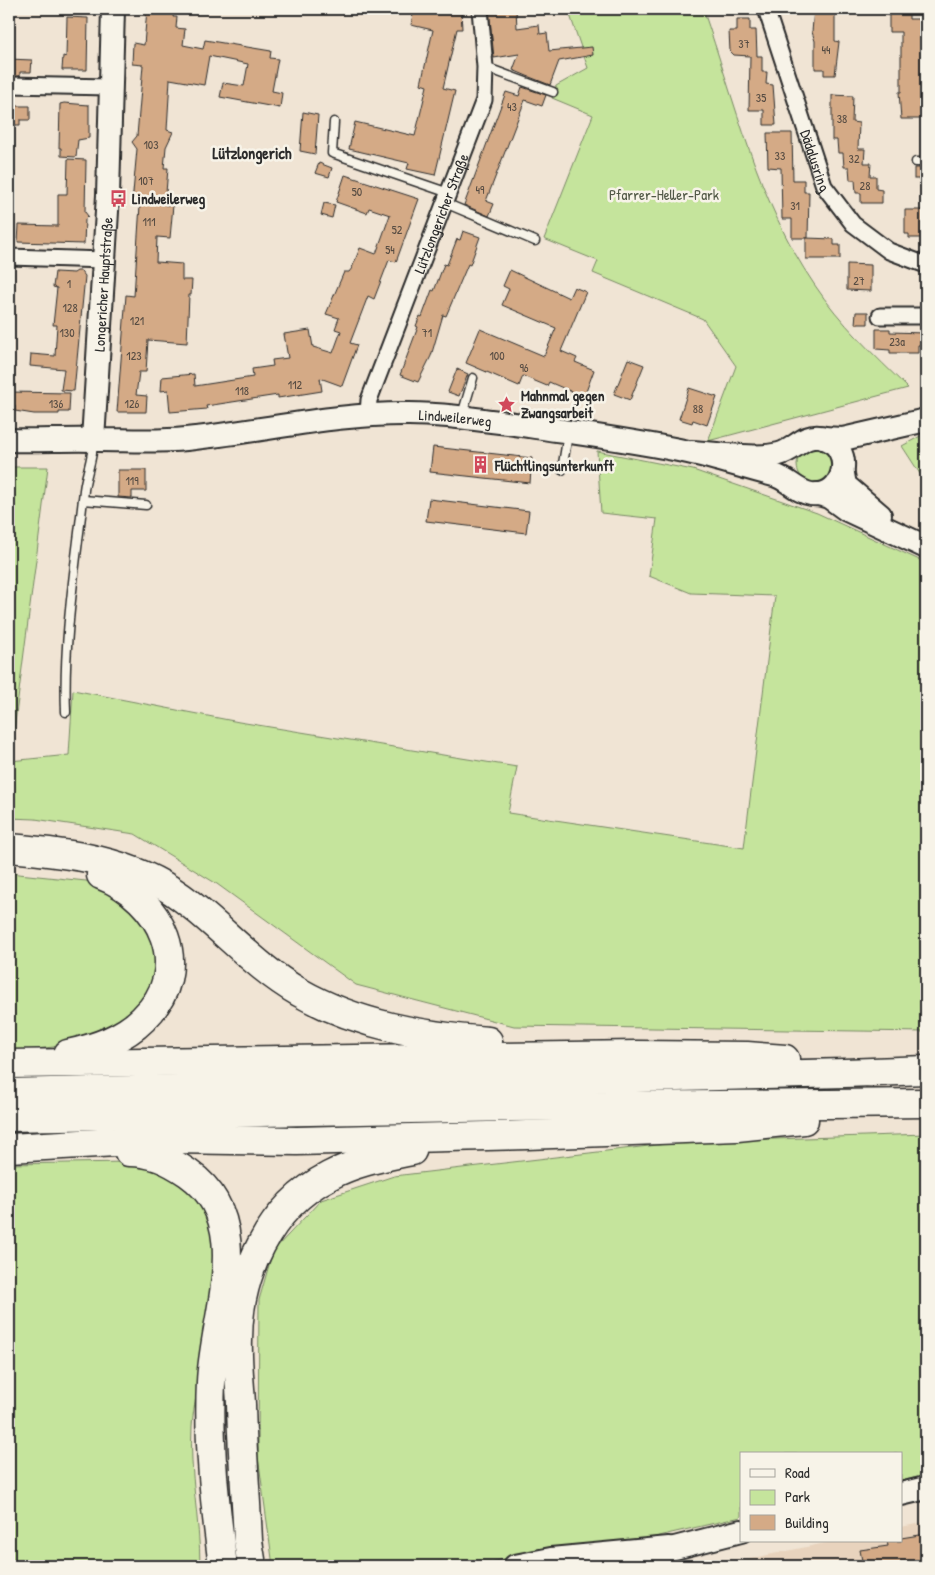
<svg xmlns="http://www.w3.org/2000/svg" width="935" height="1575" font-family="'Patrick Hand',sans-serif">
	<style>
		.built { fill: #e8d3bd }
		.green { fill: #c5e49c; stroke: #788864 }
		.building { fill: #d4aa86; stroke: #2b2b2b }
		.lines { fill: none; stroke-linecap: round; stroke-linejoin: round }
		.lane-casing { stroke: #2b2b2b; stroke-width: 11 }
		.street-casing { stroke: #2b2b2b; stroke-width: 19 }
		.secondary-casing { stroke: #2b2b2b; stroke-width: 26 }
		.highway-casing { stroke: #2b2b2b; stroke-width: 31 }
		.lane { stroke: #f7f3e8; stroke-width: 8 }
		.street { stroke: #f7f3e8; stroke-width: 15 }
		.secondary { stroke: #f7f3e8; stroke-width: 22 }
		.highway { stroke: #f7f3e8; stroke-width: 28 }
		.labels { text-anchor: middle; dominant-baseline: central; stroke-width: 5; stroke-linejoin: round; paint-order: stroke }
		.number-label { font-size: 12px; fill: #554b42 }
		.street-label { font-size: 15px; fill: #2b2b2b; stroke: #f7f3e8 }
		.park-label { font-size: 15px; fill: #525947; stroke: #f7f3e8 }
		.poi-label { font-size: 15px; font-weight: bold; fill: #2b2b2b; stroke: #f7f3e8; text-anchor: start }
		.neighbourhood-label { font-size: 16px; font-weight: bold; fill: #2b2b2b; stroke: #f7f3e8 }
	</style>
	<rect width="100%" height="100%" fill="#f0e4d4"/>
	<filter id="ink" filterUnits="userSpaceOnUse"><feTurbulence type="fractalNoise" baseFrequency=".02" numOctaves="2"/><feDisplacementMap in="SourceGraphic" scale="10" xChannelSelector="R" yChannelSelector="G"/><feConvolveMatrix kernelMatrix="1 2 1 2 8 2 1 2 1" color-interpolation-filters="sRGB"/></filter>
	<g filter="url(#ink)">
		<path class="built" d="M926,1522V1566H716L835,1541H901V1527Z"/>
		<g class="green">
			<path d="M568,9H703C735,101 758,202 814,284C840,323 874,355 908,388L708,441L736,366L703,319L593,273L598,261L544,239L593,115L552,98L556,86L588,68Z"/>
			<path d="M926,433V483L902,446Z"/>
			<circle cx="815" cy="465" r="18"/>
			<path d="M597,451L693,470L817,513L926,563V1032L514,1026L356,985L217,884L135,834L35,819L9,818V467H48L10,761L69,755L73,690L239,722L517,767L508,813L744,848L775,596L691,593L649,576L657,519L601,513Z"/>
			<path d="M9,873L86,881L97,884L135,903L161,962L138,1015L62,1046L9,1052Z"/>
			<path d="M926,1134V1475L901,1481V1454H741V1517L641,1540L605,1546H563L473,1566H273L258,1456L259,1300L273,1251L321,1200L394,1176L683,1142Z"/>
			<path d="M127,1162C152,1169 175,1175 194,1194C238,1235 196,1372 192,1426C189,1473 200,1520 200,1566H9V1164Z"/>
		</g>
		<g class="building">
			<path d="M147,9L174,11L173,17H177L176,28L185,29L183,45L203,49L205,40L271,51L270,58L278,59L272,91L282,93L280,108L220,97L223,83L244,86L248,64L209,56L204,85L170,79L167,130L173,132L166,147L164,168H168L165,205H173L170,238L157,237L156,262L182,264V280H192L191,295H189L187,343L148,340L146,372H139L136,395L147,396L146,412H117L126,295L134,296L140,205L132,204L137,149L132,142L137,136L143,65L132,64L133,43L144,45Z"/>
			<path d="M414,9H461L462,29H457L443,88L455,91L435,175L407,169L409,163L349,149L355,122L415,136L427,86L421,84L433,30L411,25Z"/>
			<path d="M489,9H516L517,28L539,25L540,34L547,33L549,51L592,47L593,55L559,61L550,85L527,76L513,70L519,54L494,58Z"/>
			<path d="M814,9H835V41L839,42L835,75H824V69H815V41L812,32Z"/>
			<path d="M889,11H909V19H926L923,99H926V117L922,119H901L899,92H901V32H889Z"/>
			<path d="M67,17L88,18L87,70H62L63,56L66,57Z"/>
			<path d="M737,19H750V30H756L757,56H762V72H767L766,84L773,85L776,125H764V110H749L750,56L734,55L730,51L729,31H737Z"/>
			<path d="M9,59L32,60L31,72H20V76H9Z"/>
			<path d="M522,87L546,95L542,106L525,100L486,201L494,204L489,216L464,205L506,92L519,96Z"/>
			<path d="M832,95L853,96L852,122L859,123L858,149H865L864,163H871L870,176H876V189L882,190V203H861V193H856L855,180H850L849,167H844L843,153H838L837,140H832Z"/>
			<path d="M64,103L89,105V138L78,140L76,157L61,156V148H59L60,104Z"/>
			<path d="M9,106H30V120H20V125H9Z"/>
			<path d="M303,112L318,115L315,154L300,151Z"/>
			<path d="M767,133H792L793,180H804V192H809L808,238H792V219H782L781,168L768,167Z"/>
			<path d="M68,159L86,160L85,212L88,216L85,219L84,244L18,242L19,225L58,226V194H67Z"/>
			<path d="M319,163L332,168L329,177L315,173Z"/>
			<rect x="914" y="168" width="12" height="11"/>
			<path d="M345,175L419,199L396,262L389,260L374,299L368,296L350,343L357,345L342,386L320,378L322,391L278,398V395L206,406L207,409L170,412L168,390L161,391L162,377L194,374L195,386L253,377L252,369L273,366L272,360L288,358L284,334L310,330L313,347L333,353L341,331L335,329L339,318L326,314L344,272H349L352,268L360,248L376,254L390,215L369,208L367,213L336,202Z"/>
			<path d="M324,203L335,205L332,218L321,215Z"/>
			<path d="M905,210H926V238H909V234H905Z"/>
			<path d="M463,231L480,237L470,265L468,264L446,316L443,315L431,356L418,382L400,375L418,327L416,326L420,316L422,317L432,290L434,291L444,264L447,265L457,239L460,240Z"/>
			<path d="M806,238L834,239V245H840V259H806Z"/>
			<path d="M847,264L871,265V291L847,290Z"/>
			<path d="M510,270L569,298L574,287L586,292L561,351L577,358L575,362L594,370L584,397L549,382L547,386L523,376L519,386L466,363L480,329L544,356L556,328L502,305L509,289L503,286Z"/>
			<path d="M77,271H81L85,276L74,391L61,390L64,369L30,366L31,354L55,356L57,325H53L57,288L53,287L55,272L74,273Z"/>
			<path d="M856,312H868V324H855Z"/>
			<path d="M876,329H890V332L924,333V345H918V353H890V350L876,349Z"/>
			<path d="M628,359L644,365L630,400L614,394Z"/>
			<path d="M457,369L468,374L459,396L448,392Z"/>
			<path d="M689,388L717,397L707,425L693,420L692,423L679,419Z"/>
			<path d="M9,392L70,393L69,412H59V414H34L15,411V405H9Z"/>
			<path d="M433,447L532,458L530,483L430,472Z"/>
			<path d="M118,470H146V491H132V498L118,497Z"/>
			<path d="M429,499L529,511L526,533L426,521Z"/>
			<path d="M926,1534V1563L907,1566H863L860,1550L888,1546L887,1541H901V1538Z"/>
		</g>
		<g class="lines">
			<defs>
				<g id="lane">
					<path d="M485,67L553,92"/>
					<path d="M334,122L332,153L449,193"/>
					<path d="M916,162H926"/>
					<path d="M445,203L535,241"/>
					<path d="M462,415L473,378"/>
					<path d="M562,470L568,434"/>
					<path d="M83,500L146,505"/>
					<path d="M66,712C63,638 76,564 84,490C86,473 93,459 93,442"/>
				</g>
				<g id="street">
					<path id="s1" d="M766,9L824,186L853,224L889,251L926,265"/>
					<path d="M9,85L110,87"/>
					<path d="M9,257L105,260"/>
					<path d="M880,316H926"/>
					<path id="s2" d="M368,414L369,400L484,100L485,67L480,9"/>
				</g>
				<g id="secondary">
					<path d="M823,438L843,439L926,420"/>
					<path id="s3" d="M9,440C38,441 68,439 98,440C127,440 157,442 186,439C261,432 334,413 409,414C449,414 489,421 529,426C582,434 636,441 688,452C717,458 745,468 774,475C788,479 797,492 811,494C847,499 856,445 821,437C803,434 795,450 779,454C754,460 717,453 691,452"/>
					<path id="s4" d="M93,440L108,195L113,9"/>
					<path d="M843,474L845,485L880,515"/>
					<path d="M818,494L829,497L847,510L926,547"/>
					<path d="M901,1494L926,1488"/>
					<path d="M655,1553L741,1531"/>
					<path d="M515,1566L551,1559L669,1548"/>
				</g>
				<g id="highway">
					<path d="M9,848C69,853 131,860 181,897C222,927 255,967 299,992C357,1025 423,1036 488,1041"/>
					<path d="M68,1054C95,1048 123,1039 143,1019C196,968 161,898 101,875"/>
					<path d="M9,1064L637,1055L747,1056L785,1059"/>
					<path d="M9,1093L845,1073L926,1070"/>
					<path d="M9,1117L511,1107L926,1103"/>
					<path d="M9,1148L170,1139L297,1141L527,1135L737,1127L804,1120"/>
					<path d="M129,1152C152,1152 169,1160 188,1173C257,1221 214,1314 211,1382C208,1443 215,1506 223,1566"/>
					<path d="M252,1566L248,1541C246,1495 242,1450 241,1404C240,1383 237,1361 238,1340C238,1275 269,1207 329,1176C355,1162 383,1157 412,1151"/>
				</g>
			</defs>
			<use href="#lane" class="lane-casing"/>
			<use href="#street" class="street-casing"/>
			<use href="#secondary" class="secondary-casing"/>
			<use href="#highway" class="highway-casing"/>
			<use href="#lane" class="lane"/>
			<use href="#street" class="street"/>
			<use href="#secondary" class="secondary"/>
			<use href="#highway" class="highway"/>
		</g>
	</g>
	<defs>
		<symbol id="bus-bare" viewBox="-9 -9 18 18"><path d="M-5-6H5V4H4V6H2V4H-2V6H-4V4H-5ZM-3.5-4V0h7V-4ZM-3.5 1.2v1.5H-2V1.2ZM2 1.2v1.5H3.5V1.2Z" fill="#d1495b" stroke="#f7f3e8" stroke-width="2.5" paint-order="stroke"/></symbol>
		<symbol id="sight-bare" viewBox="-9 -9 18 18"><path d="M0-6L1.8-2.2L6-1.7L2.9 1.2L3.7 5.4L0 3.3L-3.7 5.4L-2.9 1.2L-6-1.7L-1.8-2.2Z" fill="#d1495b" stroke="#f7f3e8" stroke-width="2.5" paint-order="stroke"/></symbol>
		<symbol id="building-bare" viewBox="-9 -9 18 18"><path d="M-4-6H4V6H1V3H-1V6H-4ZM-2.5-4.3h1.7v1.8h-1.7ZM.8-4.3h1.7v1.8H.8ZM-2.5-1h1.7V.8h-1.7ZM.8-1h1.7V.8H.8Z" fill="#d1495b" stroke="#f7f3e8" stroke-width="2.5" paint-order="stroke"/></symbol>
	</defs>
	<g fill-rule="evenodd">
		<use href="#bus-bare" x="106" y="186" width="25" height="25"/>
		<use href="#sight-bare" x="494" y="392" width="25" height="25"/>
		<use href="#building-bare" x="468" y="452" width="25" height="25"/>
	</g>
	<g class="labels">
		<g class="number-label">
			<text x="744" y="43">37</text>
			<text x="826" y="49">44</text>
			<text x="761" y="97">35</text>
			<text x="512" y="106">43</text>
			<text x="842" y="118">38</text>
			<text x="151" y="144">103</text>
			<text x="780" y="155">33</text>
			<text x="854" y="158">32</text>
			<text x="146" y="180">107</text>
			<text x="865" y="185">28</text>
			<text x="480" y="189">49</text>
			<text x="357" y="191">50</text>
			<text x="795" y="205">31</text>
			<text x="149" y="221">111</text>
			<text x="397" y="229">52</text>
			<text x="390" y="249">54</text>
			<text x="859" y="280">27</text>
			<text x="69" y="283">1</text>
			<text x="70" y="307">128</text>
			<text x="137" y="320">121</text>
			<text x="67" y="332">130</text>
			<text x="427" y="332">71</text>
			<text x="897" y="341">23a</text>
			<text x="134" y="355">123</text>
			<text x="497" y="355">100</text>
			<text x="524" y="367">96</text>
			<text x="295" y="384">112</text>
			<text x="242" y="390">118</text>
			<text x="56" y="403">136</text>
			<text x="132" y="403">126</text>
			<text x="698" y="408">88</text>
			<text x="132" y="480">119</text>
		</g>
		<g class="street-label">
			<text stroke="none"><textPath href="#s1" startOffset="159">Dädalusring</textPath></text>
			<text stroke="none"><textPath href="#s2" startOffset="214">Lützlongericher Straße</textPath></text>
			<text stroke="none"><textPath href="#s4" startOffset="156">Longericher Hauptstraße</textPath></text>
			<text stroke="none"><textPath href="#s3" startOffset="448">Lindweilerweg</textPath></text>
		</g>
		<g class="park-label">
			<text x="664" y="194">Pfarrer-Heller-Park</text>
		</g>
		<g class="poi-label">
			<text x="132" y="198">Lindweilerweg</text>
			<text x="521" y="395">Mahnmal gegen<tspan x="521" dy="17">Zwangsarbeit</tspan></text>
			<text x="495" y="465">Flüchtlingsunterkunft</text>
		</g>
		<g class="neighbourhood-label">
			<text x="252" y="153">Lützlongerich</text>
		</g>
	</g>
	<rect width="935" height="1575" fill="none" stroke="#f7f3e8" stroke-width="30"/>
	<rect x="15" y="15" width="905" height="1545" fill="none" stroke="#2b2b2b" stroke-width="2" filter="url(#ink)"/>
	<rect x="740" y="1452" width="162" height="90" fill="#f7f3e8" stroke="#a5a39c"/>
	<rect x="750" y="1469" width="25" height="8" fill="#f7f3e8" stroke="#a5a39c"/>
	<text x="785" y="1478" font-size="15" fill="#2b2b2b">Road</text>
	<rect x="750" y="1490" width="25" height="15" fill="#c5e49c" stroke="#a5a39c"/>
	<text x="785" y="1502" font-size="15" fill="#2b2b2b">Park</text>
	<rect x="750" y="1515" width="25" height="15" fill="#d4aa86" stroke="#a5a39c"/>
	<text x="785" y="1528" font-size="15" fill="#2b2b2b">Building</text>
</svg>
